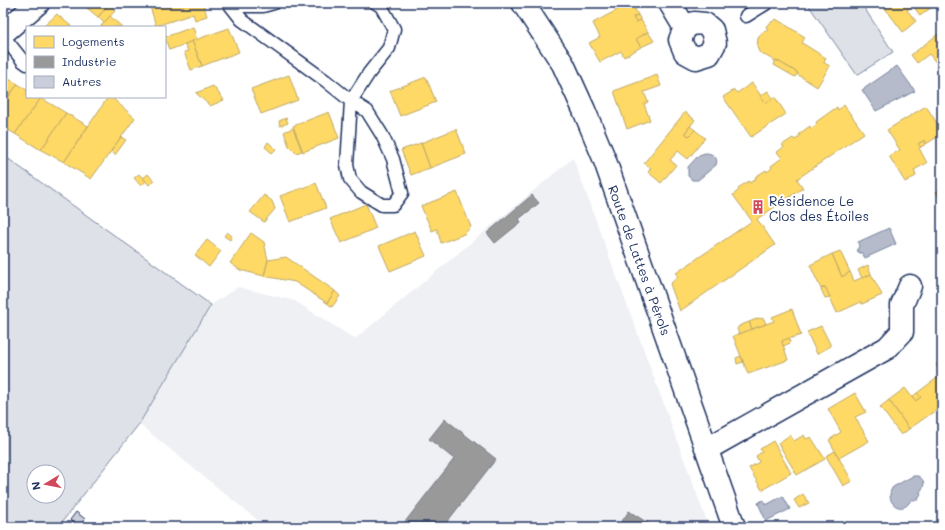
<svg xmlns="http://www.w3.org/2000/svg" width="945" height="530" font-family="Mali,sans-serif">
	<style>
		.built { fill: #eff0f4 }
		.green { fill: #dee1e7; stroke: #7c88a2; fill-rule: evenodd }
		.water { fill: #b5bbca; stroke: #77839f }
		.homes { fill: #ffd966; stroke: #bba664 }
		.industry { fill: #999; stroke: #737987 }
		.building { fill: #caceda; stroke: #1b2f5e }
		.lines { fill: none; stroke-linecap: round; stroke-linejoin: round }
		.lane-casing { stroke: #1b2f5e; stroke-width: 15 }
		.street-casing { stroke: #1b2f5e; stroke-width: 25 }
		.secondary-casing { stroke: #1b2f5e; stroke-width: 25 }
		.lane { stroke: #fff; stroke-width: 12 }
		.street { stroke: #fff; stroke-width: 22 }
		.secondary { stroke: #fff; stroke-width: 22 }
		.labels { text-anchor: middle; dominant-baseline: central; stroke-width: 4; stroke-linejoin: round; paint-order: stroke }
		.poi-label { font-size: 13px; fill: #1b2f5e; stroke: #fff; text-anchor: start }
		.street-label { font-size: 13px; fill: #1b2f5e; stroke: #fff }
	</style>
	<rect width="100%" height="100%" fill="#fff"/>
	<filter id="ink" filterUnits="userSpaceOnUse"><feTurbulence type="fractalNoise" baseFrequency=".025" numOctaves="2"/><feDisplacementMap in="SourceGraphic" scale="8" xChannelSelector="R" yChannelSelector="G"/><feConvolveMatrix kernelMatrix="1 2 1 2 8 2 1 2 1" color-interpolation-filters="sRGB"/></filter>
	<g filter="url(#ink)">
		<path class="built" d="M573,158L709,527H266L139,424L211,305L238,287L295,301L355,339Z"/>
		<g class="green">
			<path d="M807,3H861L893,52L857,75Z"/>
			<path d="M3,155L211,305L139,424L58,527H3ZM34,472H58V496H34Z"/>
		</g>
		<g class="water">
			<path d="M897,66L915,91L876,111L862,90Z"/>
			<path d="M705,153C712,153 719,157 716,165L698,180H692L688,176V167L699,155Z"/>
			<path d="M889,228L896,244L865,258L862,253H860L857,251L859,246L858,242Z"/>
			<path d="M913,476H918C926,481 925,485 920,492L921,494L918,500H914L912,499C910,501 908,505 906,506C894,512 885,496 893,487Z"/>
			<path d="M783,496L790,509L766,521L758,503L763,500L766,505Z"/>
		</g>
		<g class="homes">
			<path d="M75,3H108L109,4L98,17L81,3L78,6Z"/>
			<path d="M149,3H203L207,16L195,20L193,14L156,26Z"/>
			<path d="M630,3H632L638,15L633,17L636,22L641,20L648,32L636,39L641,47L624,57L621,51L600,62L589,43L600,37L593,23Z"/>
			<path d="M881,3H937L920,16L913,5L907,10L916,21L903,32Z"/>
			<path d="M109,4L115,11L104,23L98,17Z"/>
			<path d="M57,14L58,15L72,27H43Z"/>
			<path d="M638,15L641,20L636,22L633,17Z"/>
			<path d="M110,16L122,27H100Z"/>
			<path d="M776,19L805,37L802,43L826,58L824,63L830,66L817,87L797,74L798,73L776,60L775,61L759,52L757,47L758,38L763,32L768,30L766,26Z"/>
			<path d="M193,27L197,40L169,50L165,37Z"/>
			<path d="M229,28L239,52L202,66L192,41Z"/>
			<path d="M942,31V63L938,65L929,54L917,63L911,55Z"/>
			<path d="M648,32L654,41L641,47L636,39Z"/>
			<path d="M192,41L202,66L191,70L184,52L188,51L185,44Z"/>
			<path d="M776,60L798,73L795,77L774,65Z"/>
			<path d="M942,62V71L938,65Z"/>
			<path d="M289,75L298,100L261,114L251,89Z"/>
			<path d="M657,75L661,86L644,92L648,102L644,104L650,120L627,129L614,91Z"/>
			<path d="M3,76L18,84L3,104Z"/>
			<path d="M426,77L436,102L400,116L390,91Z"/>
			<path d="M752,83L766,103L775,97L786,114L751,137L723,97L734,90L737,93Z"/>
			<path d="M18,84L27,90V97H39L41,98L15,134L3,127V104Z"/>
			<path d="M213,86L224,100L210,106L196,93Z"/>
			<path d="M768,91L773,98L766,103L760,96Z"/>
			<path d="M108,97H111L135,118L91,179L64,162Z"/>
			<path d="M41,98L66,113L41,150L15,134Z"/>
			<path d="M844,105L864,133L797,179L803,188L757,219L775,245L680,311L670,284L678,277L676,273L752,221L733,195L739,190L738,188L749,181L750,183L756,179L755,177L766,170L767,172L772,168L771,166L782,158L777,152L784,147L782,145L793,138L795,140L800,136L799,134L810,126L811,129L817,124L816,122L837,107L838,110Z"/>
			<path d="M926,106L942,131V134L926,144L925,140L918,144L921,147L919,148L927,163L914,170L916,176L905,182L889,156L900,150L887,130Z"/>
			<path d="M329,112L339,138L303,152L293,126Z"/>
			<path d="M685,112L695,120L685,133L689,136L695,130L705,138L688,159L678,151L670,160L676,165L661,183L648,172L651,168L644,163Z"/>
			<path d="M66,113L88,126L64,162L41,150Z"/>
			<path d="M286,118L288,123L280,126L279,121Z"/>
			<path d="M690,126L695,130L689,136L685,133Z"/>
			<path d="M293,128L302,151L296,153L289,146L284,132Z"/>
			<path d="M456,129L466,154L430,168L421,143Z"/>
			<path d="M121,137L126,140L115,155L111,151Z"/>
			<path d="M925,140L926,144L921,147L918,144Z"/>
			<path d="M268,142L276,149L272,153L265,147Z"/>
			<path d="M421,143L430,168L411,175L401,150Z"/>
			<path d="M139,174L146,181L141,186L134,178Z"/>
			<path d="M148,174L154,181L149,185L143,178Z"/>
			<path d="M316,183L326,208L290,222L280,196Z"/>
			<path d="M942,188V202L936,192Z"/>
			<path d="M457,192L471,227L464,234L441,243L437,229L432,231L421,206Z"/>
			<path d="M264,195L272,201L275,209L264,222L250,212Z"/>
			<path d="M366,204L376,228L341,243L330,219Z"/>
			<path d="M415,231L426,256L390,271L379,246Z"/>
			<path d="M227,232L232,236L230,240L224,236Z"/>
			<path d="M251,233L264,242L268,260L264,276L240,270L230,263Z"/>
			<path d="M207,240L221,251L209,267L195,255Z"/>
			<path d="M840,251L850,272L842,277L832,254Z"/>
			<path d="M832,254L842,277L850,272L854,281L871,274L882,295L862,304L861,302L837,313L825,287L821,289L810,265Z"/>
			<path d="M286,257L335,291L327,303L295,282L264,276L268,260Z"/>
			<path d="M868,265L871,274L862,278L858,270Z"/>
			<path d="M825,287L830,297L825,298L821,289Z"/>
			<path d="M335,291L340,296L332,307L327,303Z"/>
			<path d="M792,309L801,335L782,341L788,360L748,374L733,336L774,321L772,317Z"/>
			<path d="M759,318L764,319L766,324L752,329L749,322Z"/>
			<path d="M749,322L752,329L739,334L737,329L739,326Z"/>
			<path d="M821,326L831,346L817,354L807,332Z"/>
			<path d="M789,338L790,342L788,344L783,346L782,341Z"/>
			<path d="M741,356L743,362L737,364L736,358Z"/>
			<path d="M942,361V374L936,365Z"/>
			<path d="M942,374V383L941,384L937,378Z"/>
			<path d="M937,378L941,384L942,383V406L909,429L889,400L905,388L915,401L921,397L917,393Z"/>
			<path d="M855,393L866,412L855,417L869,441L839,458L829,440L841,432L828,409Z"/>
			<path d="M917,393L921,397L915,401L912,397Z"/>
			<path d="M889,400L909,429L901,435L880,407Z"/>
			<path d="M790,435L794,441L804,435L806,439L811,437L825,459L797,475L778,443Z"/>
			<path d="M773,441L791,473L762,490L749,468L759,462L756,456L762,452L760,449Z"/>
			<path d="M835,451L852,481L843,486L826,456Z"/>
			<path d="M803,494L809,503L799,508L794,500Z"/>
		</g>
		<g class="industry">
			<path d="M532,195L539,203L519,219L521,222L495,243L487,233Z"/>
			<path d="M445,419L496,459L443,527H401L454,459L429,439Z"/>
			<path d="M629,511L654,527H618Z"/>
		</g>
		<path class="building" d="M76,512L85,519L78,527L70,520Z"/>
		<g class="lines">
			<defs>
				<g id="lane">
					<path d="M230,3L231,6L242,20L326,81L351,101L367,111L382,135L393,159L402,193L393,205H382L361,192L350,179L347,165L351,101L369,73L389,48L394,29L381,6L376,3"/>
					<path d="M231,6H263L274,3"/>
					<path d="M746,16L767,3"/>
					<path d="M3,36L23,61L27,64"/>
				</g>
				<g id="street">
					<path d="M670,3L685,28"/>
					<path d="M694,23L705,24L712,30L715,43L709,54L696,58L685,52L680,40L685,28Z"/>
					<path d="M3,33L38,3"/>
					<path d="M707,449L887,348L902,332V305L910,286"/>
				</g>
				<path id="secondary" d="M523,3L563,64L584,110L604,158L734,527"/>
			</defs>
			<use href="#lane" class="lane-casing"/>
			<use href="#street" class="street-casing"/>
			<use href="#secondary" class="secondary-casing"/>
			<use href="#lane" class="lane"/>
			<use href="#street" class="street"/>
			<use href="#secondary" class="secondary"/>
		</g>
	</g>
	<defs>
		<symbol id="building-bare" viewBox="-9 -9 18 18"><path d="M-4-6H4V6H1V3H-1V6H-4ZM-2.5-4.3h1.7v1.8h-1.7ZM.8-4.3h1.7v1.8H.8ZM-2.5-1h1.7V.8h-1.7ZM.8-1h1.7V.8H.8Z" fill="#d1495b" stroke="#fff" stroke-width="2.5" paint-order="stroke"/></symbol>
	</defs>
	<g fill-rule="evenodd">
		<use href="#building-bare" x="748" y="197" width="20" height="20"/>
	</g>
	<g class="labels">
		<g class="poi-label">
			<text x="769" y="200">Résidence Le<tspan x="769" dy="15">Clos des Étoiles</tspan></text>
		</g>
		<g class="street-label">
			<text transform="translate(640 260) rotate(70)">Route de Lattes à Pérols</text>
		</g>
	</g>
	<rect width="945" height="530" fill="none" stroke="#fff" stroke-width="16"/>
	<rect x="8" y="8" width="929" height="514" fill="none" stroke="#1b2f5e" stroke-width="1.5" filter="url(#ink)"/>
	<rect x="26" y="26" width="140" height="72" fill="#ffffff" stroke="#a4acbf"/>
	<rect x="34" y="36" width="20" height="12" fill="#ffd966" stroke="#a4acbf"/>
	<text x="62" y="46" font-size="12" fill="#1b2f5e">Logements</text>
	<rect x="34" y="56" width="20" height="12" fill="#999999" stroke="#a4acbf"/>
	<text x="62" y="66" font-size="12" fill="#1b2f5e">Industrie</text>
	<rect x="34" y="76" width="20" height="12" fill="#caceda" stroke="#a4acbf"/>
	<text x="62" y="86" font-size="12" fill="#1b2f5e">Autres</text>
	<g transform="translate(46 484) rotate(260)"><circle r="19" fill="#ffffff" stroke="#a4acbf"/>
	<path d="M0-3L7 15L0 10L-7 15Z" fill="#d1495b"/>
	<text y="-6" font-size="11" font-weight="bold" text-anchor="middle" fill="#1b2f5e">N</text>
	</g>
</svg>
